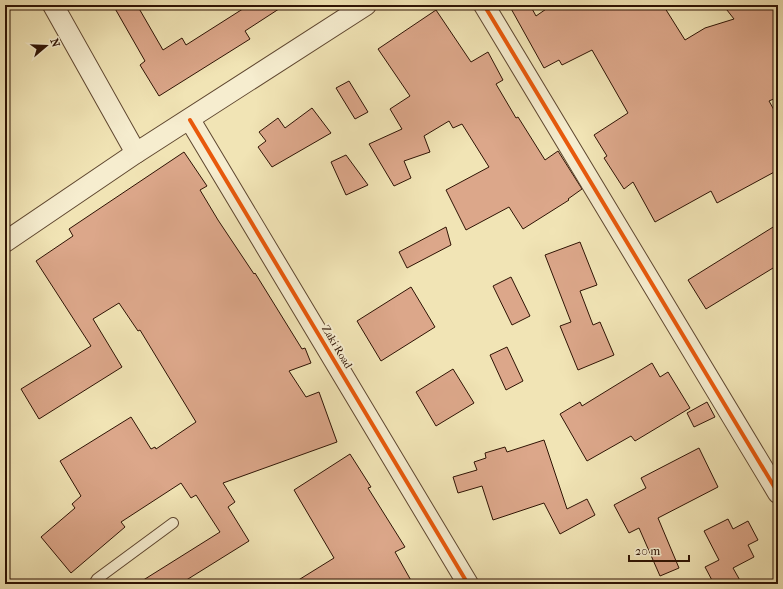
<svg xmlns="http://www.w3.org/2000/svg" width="783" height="589" font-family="'IM FELL French Canon',serif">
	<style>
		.building { fill: #dca78a; stroke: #2e1304 }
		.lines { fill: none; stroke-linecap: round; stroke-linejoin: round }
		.service-casing { stroke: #5f4730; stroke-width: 12 }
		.minor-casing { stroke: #5f4730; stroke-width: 22 }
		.service { stroke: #f6edcf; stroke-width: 10 }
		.minor { stroke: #f6edcf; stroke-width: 20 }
		.cycleway-casing { stroke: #f6edcf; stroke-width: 6 }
		.cycleway { stroke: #e8590c; stroke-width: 4 }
		.labels { text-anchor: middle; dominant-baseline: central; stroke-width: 4; stroke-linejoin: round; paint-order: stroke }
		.street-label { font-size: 11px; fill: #2e1304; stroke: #f6edcf }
	</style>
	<rect width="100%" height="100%" fill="#f1e4b5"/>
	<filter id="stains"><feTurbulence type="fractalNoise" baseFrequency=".005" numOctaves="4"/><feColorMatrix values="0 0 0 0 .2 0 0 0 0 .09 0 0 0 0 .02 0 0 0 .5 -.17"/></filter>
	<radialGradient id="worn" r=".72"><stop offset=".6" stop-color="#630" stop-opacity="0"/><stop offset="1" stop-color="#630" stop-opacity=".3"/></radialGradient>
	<g class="building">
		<path d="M113,5H137L163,50L182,38L186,45L249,5H285L245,31L250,39L159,96L140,65L145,61Z"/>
		<path d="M509,5H530L536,16L552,5H663L685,40L705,28L734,19L723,5H778V97L769,101L778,117V170L717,203L711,191L655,222L633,182L624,189L604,158L607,156L594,135L628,113L592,50L562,65L559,60L544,68Z"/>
		<path d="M436,10L471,62L488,52L503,80L496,84L516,118L518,117L545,160L558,151L582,189L568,199L569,200L523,229L509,207L466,230L446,190L489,167L462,124L453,128L449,121L424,136L430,152L404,161L411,178L394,186L369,144L402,129L390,109L410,96L378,49Z"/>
		<path d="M349,81L368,112L355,119L336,88Z"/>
		<path d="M312,108L331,133L272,167L258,147L266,141L259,132L278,118L285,128Z"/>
		<path d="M184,152L207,186L200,190L218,220L254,274L255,273L302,349L305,348L311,363L289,371L306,397L319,392L337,442L223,483L235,502L228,507L249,541L180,584H137L220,532L196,495L191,498L181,483L121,522L125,527L71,573L41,537L75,508L72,504L81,496L60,461L131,417L151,449L155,447L156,449L196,422L140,330L138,331L119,303L93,319L122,367L39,419L21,389L91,346L36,261L73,236L69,229Z"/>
		<path d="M346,155L368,185L346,195L331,162Z"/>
		<path d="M778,224V265L706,309L688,280Z"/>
		<path d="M446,227L451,245L407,268L399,252Z"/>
		<path d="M580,242L597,285L580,291L593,325L600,322L614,355L578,370L560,326L571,322L545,255Z"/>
		<path d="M511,277L530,316L512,325L493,286Z"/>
		<path d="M411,287L435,327L381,361L357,321Z"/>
		<path d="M507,347L523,381L506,390L490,355Z"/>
		<path d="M652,363L660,377L668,372L690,408L635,441L631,436L587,461L560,414L580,402L582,406Z"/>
		<path d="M453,369L474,403L436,426L416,392Z"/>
		<path d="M707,402L715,417L694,427L687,413Z"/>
		<path d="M544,440L567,509L587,499L595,515L560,534L544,503L493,520L482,486L458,493L453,477L477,470L474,462L486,458L485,453L505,447L507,452Z"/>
		<path d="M699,448L718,487L658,518L679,568L660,576L639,528L629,533L614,505L646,488L641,478Z"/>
		<path d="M350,454L371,487L368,488L405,547L395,552L413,584H292L334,558L294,490Z"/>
		<path d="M728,519L733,529L748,521L758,540L748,545L754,557L733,568L742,584H714L705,567L719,560L704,531Z"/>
	</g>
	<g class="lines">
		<defs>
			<path id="service" d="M94,584L97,579L173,523"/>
			<g id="minor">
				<path d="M53,5L136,153"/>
				<path d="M484,5L778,493"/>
				<path d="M190,120L468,584"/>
				<path d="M5,242L136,153L366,5"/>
			</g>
		</defs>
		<use href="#service" class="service-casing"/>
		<use href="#minor" class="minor-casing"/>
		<use href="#service" class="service"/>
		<use href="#minor" class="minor"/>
		<defs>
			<g id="cycleway">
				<path d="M484,5L778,493"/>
				<path d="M190,120L468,584"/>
			</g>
		</defs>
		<use href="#cycleway" class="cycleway-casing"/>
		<use href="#cycleway" class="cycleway"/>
	</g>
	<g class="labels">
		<g class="street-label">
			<text transform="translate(337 347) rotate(59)">Zaki Road</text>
		</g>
	</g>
	<rect width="783" height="589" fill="none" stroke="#f1e4b5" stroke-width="20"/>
	<rect x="6" y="6" width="771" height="577" fill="none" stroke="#2e1304" stroke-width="2"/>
	<rect x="10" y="10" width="763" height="569" fill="none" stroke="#2e1304"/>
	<g transform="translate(46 46) rotate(71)" stroke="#f6edcf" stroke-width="3" paint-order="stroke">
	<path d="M0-3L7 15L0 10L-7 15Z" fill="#2e1304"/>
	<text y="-6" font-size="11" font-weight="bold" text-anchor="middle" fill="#2e1304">N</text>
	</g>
	<path d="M629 555v6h60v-6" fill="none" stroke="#2e1304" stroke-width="2"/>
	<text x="635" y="555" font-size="12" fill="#2e1304" stroke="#f6edcf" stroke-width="3" paint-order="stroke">20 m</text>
	<rect width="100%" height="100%" filter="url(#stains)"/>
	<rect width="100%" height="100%" fill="url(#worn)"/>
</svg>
